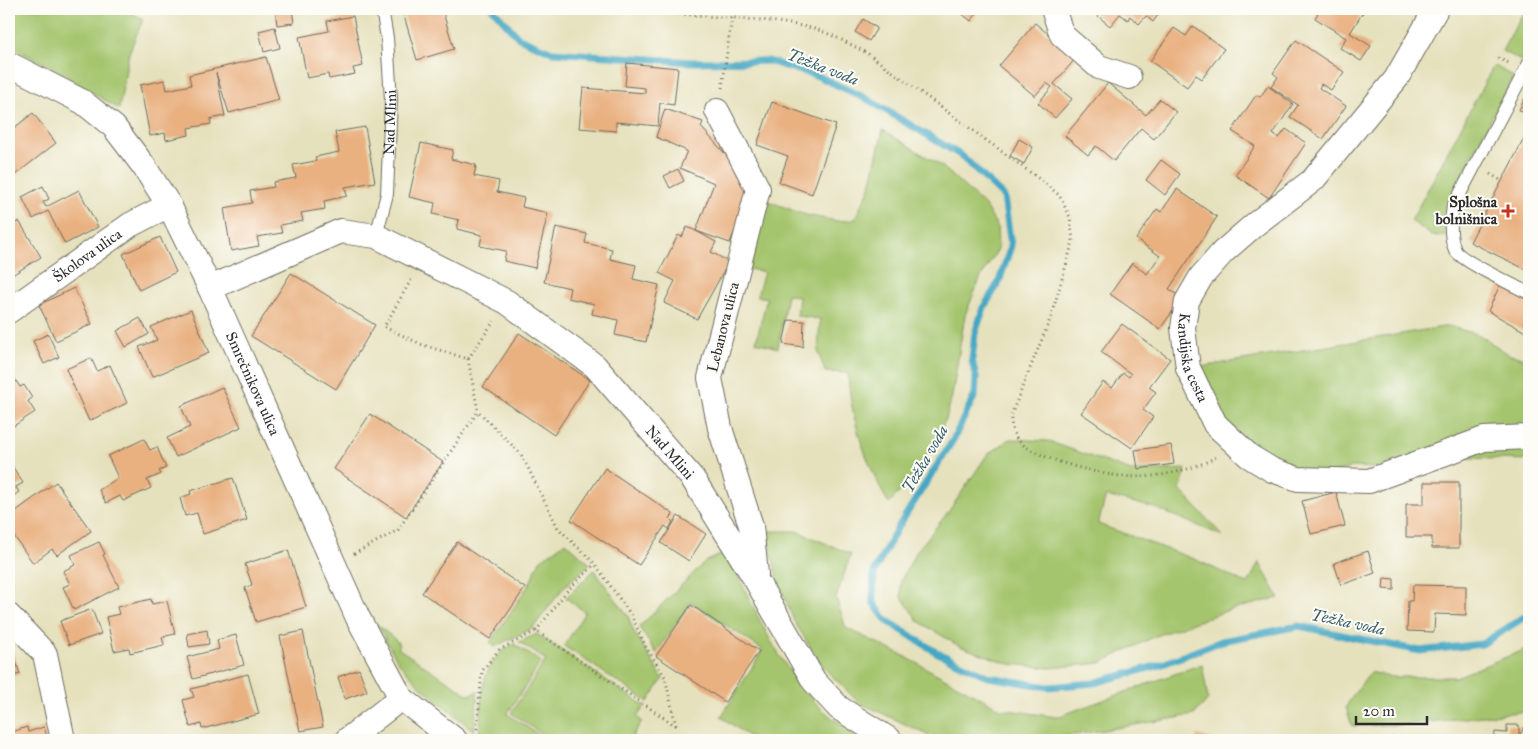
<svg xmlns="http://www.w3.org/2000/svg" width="1538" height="749" font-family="'IM FELL Great Primer',serif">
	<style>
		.green { fill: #a4c56d; stroke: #68784c }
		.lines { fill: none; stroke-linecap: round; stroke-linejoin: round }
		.stream { stroke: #45a7c4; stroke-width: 7 }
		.building { fill: #e9b080 }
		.service-casing { stroke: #6c6b5e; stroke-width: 14 }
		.minor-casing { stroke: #6c6b5e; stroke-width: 26 }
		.path { stroke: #6c6b5e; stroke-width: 3; stroke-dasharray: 1 4; stroke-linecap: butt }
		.service { stroke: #fff; stroke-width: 12 }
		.minor { stroke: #fff; stroke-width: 24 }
		.poi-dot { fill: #c8321e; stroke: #fdfcf7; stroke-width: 2 }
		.labels { text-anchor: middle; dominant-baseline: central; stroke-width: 4; stroke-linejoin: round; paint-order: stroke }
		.street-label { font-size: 15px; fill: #2b2b2b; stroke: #fdfcf7 }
		.poi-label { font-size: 15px; font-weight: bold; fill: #2b2b2b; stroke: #fdfcf7; text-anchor: end }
		.water-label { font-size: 16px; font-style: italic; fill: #355d68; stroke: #fdfcf7 }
	</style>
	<rect width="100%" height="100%" fill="#fdfcf7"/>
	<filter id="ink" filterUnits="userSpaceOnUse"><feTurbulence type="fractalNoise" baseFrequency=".02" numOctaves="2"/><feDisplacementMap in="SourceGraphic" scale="10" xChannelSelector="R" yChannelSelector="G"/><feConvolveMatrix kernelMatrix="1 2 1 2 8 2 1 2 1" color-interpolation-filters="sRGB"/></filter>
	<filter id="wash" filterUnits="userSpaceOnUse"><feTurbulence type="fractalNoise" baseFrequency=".0096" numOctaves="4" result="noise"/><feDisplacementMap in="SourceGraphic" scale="20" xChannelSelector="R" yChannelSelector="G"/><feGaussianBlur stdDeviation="1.12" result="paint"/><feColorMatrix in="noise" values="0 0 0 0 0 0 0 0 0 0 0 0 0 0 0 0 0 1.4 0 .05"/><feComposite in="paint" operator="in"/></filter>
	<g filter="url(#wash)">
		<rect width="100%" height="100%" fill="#e6e1bd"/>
		<g class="green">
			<path d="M9,9H124L143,19L129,53L119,109L53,68L9,46Z"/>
			<path d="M1525,9H1529V45L1521,61L1502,51Z"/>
			<path d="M1494,65L1513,77L1443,212L1445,237L1431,235L1411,221Z"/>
			<path d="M883,130L943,167L985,206L997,226L998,249L980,279L965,315L952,396L946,419L926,456L909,481L889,504C867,465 850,419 848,373L825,372L818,351L820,319L797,316L799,297L787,294L778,348L756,342L767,298L757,296L764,272L744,268L765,200L806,215L836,221L854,220L869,190Z"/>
			<path d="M1449,326L1479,335L1510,355L1529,359V431L1378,468L1352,467L1330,474L1292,469L1230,429L1194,368Z"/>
			<path d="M1010,439L1048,441L1131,471L1186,469L1180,490L1223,536L1155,508L1106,496L1098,524L1194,559L1248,584L1259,562L1279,598L1229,610L1156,636L1100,663L1050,668L1010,664L959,646L918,621L901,596V580L917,551L949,511L987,455Z"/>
			<path d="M1529,442V460L1465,458L1502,443Z"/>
			<path d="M766,531H796L851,554L836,598L846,628L904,656L1001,709L1057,717L1202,664L1208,699L1194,715L1044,740H950L926,734L858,702L823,667L794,621L779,584Z"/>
			<path d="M566,542L590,564L564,587L533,628L494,647L490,643L529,585L540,560Z"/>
			<path d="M727,552C754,607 778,669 824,711C836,722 851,731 864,740H754L721,717L763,650L691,602L656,653L639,627L705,562Z"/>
			<path d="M594,570L628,616L633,630L663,679L648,702L564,646L585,612L566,598Z"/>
			<path d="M378,625L398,642L399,649L469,695L478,691L474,731L422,688L398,662Z"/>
			<path d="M537,634L645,706L637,717L642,721L630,740H551L511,713L546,660L519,642Z"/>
			<path d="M514,644L541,662L507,714L547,740H488L479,734C483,699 477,662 514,644Z"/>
			<path d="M1529,648V714L1519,712L1401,725L1352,726L1346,707L1353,695L1371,672L1389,677H1456Z"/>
		</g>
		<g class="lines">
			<g class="stream">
				<path d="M180,9L191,11L196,9"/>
				<path d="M493,9L519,38L552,52L692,62L768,61L818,76L867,99L962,156L1004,197L1011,246L999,282L984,307L975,333L972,360L976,378L975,395L953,440L895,532L874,572L873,602L886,620L936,652L989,677L1048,687L1094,683L1160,665L1222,641L1299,626L1420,651L1482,644L1529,614"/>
			</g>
		</g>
		<g id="blocks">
			<g class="building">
				<path d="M275,9H292L294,23L277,25Z"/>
				<path d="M402,9H442L454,49L417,60Z"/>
				<path d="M956,9H980L971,21Z"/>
				<path d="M1089,9H1158L1161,11L1153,22L1146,16L1139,24L1130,16L1128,20L1120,14L1110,26Z"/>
				<path d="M1311,9H1365L1350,33L1371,46L1361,61L1340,48L1346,38L1315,18L1318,13Z"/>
				<path d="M353,16L363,66L353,68L355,74L329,79L328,74L307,78L299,37L329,31L327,21Z"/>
				<path d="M863,19L877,28L869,41L855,32Z"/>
				<path d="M1035,23L1076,58L1054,84L1072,99L1055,118L1038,103L1052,87L1046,83L1035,96L999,66Z"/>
				<path d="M1193,26L1224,49L1202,79L1196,75L1187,87L1150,61L1174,28L1186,36Z"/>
				<path d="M275,27L280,48L264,52L259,31Z"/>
				<path d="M1296,40L1344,72L1331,90L1321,84L1319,88L1346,106L1323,139L1290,117L1298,105L1271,87L1278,77L1273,73Z"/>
				<path d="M266,57L279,100L229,113L216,73L225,116L210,119L211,124L188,128L189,135L166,140L165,133L150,136L140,85L165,80L167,90L191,85L189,75Z"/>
				<path d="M627,63L678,68L674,105L660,103L658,126L616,122V131L579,128L583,88L645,93V88L625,86Z"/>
				<path d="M1108,83L1146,115L1160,99L1176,112L1154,139L1141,128L1114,161L1096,146L1088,155L1065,136Z"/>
				<path d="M1268,86L1293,104L1273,134L1279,138L1286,129L1306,143L1269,198L1235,175L1255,146L1232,131L1256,95L1260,97Z"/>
				<path d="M1529,90V116L1519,110Z"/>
				<path d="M772,102L836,125L812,194L779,182L788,156L757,145Z"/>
				<path d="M665,109L703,122L701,127L752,184L730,243L696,231L716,242L711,252L729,262L697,319L664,303L675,281L659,273L678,235L682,237L687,227L696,231L714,183L680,168L687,151L656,137Z"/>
				<path d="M33,113L56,143L15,175L9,168V132Z"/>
				<path d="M365,127L375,182L345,187L347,196L324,201L325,209L301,213L303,221L280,225L282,233L257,237L259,246L231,251L224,208L252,203L250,191L274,187L273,182L296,178L293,165L316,161L315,157L339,152L335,132Z"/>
				<path d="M1529,129V271L1470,242Z"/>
				<path d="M1019,139L1033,147L1024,164L1010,156Z"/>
				<path d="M421,143L453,150L451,159L476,165L474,176L499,181L497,192L524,198L522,207L548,213L535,268L504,261L506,251L480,246L482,235L457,229L459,220L433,214L435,203L409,197Z"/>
				<path d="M1161,160L1180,174L1165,195L1146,180Z"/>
				<path d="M678,169L684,181L670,188L664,176Z"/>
				<path d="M43,186L49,199L43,202L46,207L79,190L98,227L65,244L48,211L33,219L22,197Z"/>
				<path d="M1177,189L1217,217L1169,289L1182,298L1160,329L1110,294L1132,263L1147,274L1160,256L1136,239L1157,209L1161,212Z"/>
				<path d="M19,221L41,257L9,277V227Z"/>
				<path d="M556,227L587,234L585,243L612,249L610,259L636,265L633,279L659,285L646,342L615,335L618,320L592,314L594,304L568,298L570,288L544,282Z"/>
				<path d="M160,237L176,272L139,290L123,254Z"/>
				<path d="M291,273L375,325L336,389L251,336Z"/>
				<path d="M1500,285L1529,301V334L1488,311Z"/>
				<path d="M74,288L92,324L56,341L39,305Z"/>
				<path d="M191,310L209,353L152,377L139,347L157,340L151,327Z"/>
				<path d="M140,318L149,334L126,347L117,331Z"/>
				<path d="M788,320L804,321L803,347L783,344Z"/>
				<path d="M1122,324L1170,359L1149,387L1156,392L1143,410L1153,417L1132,448L1081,413L1103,382L1112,388L1123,373L1129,377L1131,374L1101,352Z"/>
				<path d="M519,333L590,380L554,435L483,387Z"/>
				<path d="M48,334L59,357L44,364L33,341Z"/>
				<path d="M91,358L97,371L110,365L127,403L89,421L66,369Z"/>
				<path d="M9,370L20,387L24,385L32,398L28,401L35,412L9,429Z"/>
				<path d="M222,387L241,427L176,457L167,438L190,427L181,406Z"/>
				<path d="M370,414L443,462L406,517L334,469Z"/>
				<path d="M144,439L150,450L157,447L166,468L159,471L161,474L147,480L151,488L123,501L120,496L106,503L99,490L118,478L108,456Z"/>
				<path d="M1171,445L1174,464L1138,469L1135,450Z"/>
				<path d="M9,461L23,483L16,487L19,492L9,499Z"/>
				<path d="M605,468L673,514L670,519L673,522L669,529L665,526L639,565L571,520Z"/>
				<path d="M233,478L247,520L203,534L197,513L185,516L180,498L191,494L190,491Z"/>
				<path d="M56,482L91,531L57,555L52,549L33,563L9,529V516Z"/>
				<path d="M1424,482H1459V548H1432V537H1406V504H1424Z"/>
				<path d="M1336,492L1345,526L1311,534L1302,501Z"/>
				<path d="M678,516L706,534L689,561L661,543Z"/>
				<path d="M99,542L105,554L103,555L119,587L74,610L63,587L70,584L63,571L75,565L71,555Z"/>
				<path d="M457,542L525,588L490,639L422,593Z"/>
				<path d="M288,550L306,607L256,622L245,588L252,585L245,564Z"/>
				<path d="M1368,551L1375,573L1341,585L1334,563Z"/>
				<path d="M1384,578L1394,579V590L1383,589Z"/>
				<path d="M1413,585L1466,586V615L1435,614L1434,632L1407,631L1408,601H1412Z"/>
				<path d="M151,599L152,604L167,601L175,634L162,637L164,645L130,653L129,648L114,651L106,617L119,614L117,607Z"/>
				<path d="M691,605L759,651L725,702L656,656Z"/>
				<path d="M92,609L101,634L69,645L60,621Z"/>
				<path d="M207,630L209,644L189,647L187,634Z"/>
				<path d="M303,631L323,727L300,731L280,636Z"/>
				<path d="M236,635L244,665L193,679L187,657L219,649L217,640Z"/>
				<path d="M9,638L20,674L9,677Z"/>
				<path d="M359,669L367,691L345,699L338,677Z"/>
				<path d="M248,674L259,714L202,729L201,724L190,727L183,700L194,697L191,689Z"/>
				<path d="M1527,723L1529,724V740L1519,736Z"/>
				<path d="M1507,725H1519V740H1494L1495,732L1507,733Z"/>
				<path d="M27,727L28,732L44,727L48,740H9V733Z"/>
				<path d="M1197,735L1216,740H1196Z"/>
				<path d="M1391,737L1405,739V740H1391Z"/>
			</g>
		</g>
	</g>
	<g filter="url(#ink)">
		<use href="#blocks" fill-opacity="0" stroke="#6c6b5e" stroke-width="1"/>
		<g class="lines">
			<defs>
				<g id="service">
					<path d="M1529,63L1453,207C1450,222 1449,236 1455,250C1461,261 1515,286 1529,293"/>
					<path id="s1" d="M376,236L387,194L391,99L387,38L382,9"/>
				</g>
				<g id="minor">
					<path d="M1053,9L1062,35L1099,67L1129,77"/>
					<path id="s2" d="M1436,9L1396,79L1313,180L1254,225L1223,252L1201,277L1187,301L1183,328L1188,368L1215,424L1249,456L1272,470L1298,479L1369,481L1484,439L1529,437"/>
					<path id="s3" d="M9,64L83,102L114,127L143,165L169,205L210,288L358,618L401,698L455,740"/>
					<path d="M717,111L758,189L710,378L720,428L751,526L756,574"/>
					<path id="s4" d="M210,288L341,231L376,236L507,302L595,366L693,479L756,580L814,681L839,708L890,740"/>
					<path id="s5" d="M9,311L130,225L169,205"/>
					<path d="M9,616L45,654L63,740"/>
					<path d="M347,740L401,698"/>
				</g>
			</defs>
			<use href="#service" class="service-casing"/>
			<use href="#minor" class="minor-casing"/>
			<g class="path">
				<path d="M640,9C696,19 755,15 811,28C831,33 849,44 867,53L1042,181L1059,195L1070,217L1073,241L1051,317L1011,415C1011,426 1012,435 1021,443C1036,458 1100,475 1122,476C1153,479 1189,472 1216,457"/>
				<path d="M1498,58L1509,63"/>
				<path d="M722,88L733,9"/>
				<path d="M1490,174L1502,181"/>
				<path d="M411,280L384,327L423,345L468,359L494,321"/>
				<path d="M468,359L478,411L521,454L558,528L595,564L631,615L646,647L665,677L676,726"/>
				<path d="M354,554L398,530L478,411"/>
				<path d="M536,631L567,591L595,564"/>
				<path d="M477,729L482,671L499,650L536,631L676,726"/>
			</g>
			<use href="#service" class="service"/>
			<use href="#minor" class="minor"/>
		</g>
	</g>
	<path class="poi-dot" d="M1505.5 203.5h5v5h5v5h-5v5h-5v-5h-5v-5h5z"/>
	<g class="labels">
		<g class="street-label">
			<text stroke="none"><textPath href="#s1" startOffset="115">Nad Mlini</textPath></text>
			<text stroke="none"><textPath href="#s5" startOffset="96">Školova ulica</textPath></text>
			<text transform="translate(723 327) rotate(-76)">Lebanova ulica</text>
			<text stroke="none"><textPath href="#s2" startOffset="446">Kandijska cesta</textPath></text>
			<text stroke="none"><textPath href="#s3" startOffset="416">Smrečnikova ulica</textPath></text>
			<text stroke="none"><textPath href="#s4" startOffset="548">Nad Mlini</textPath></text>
		</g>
		<g class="poi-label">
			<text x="1497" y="202">Splošna<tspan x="1497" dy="17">bolnišnica</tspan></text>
		</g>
		<g class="water-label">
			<text transform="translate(823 67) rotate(21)">Težka voda</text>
			<text transform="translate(925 459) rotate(-60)">Težka voda</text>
			<text transform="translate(1348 622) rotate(12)">Težka voda</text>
		</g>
	</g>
	<rect width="1538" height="749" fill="none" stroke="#fdfcf7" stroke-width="30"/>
	<path d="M1356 716v8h71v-8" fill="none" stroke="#2b2b2b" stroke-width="2.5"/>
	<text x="1363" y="716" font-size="15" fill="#2b2b2b" stroke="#fdfcf7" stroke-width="4" paint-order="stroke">20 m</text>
</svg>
